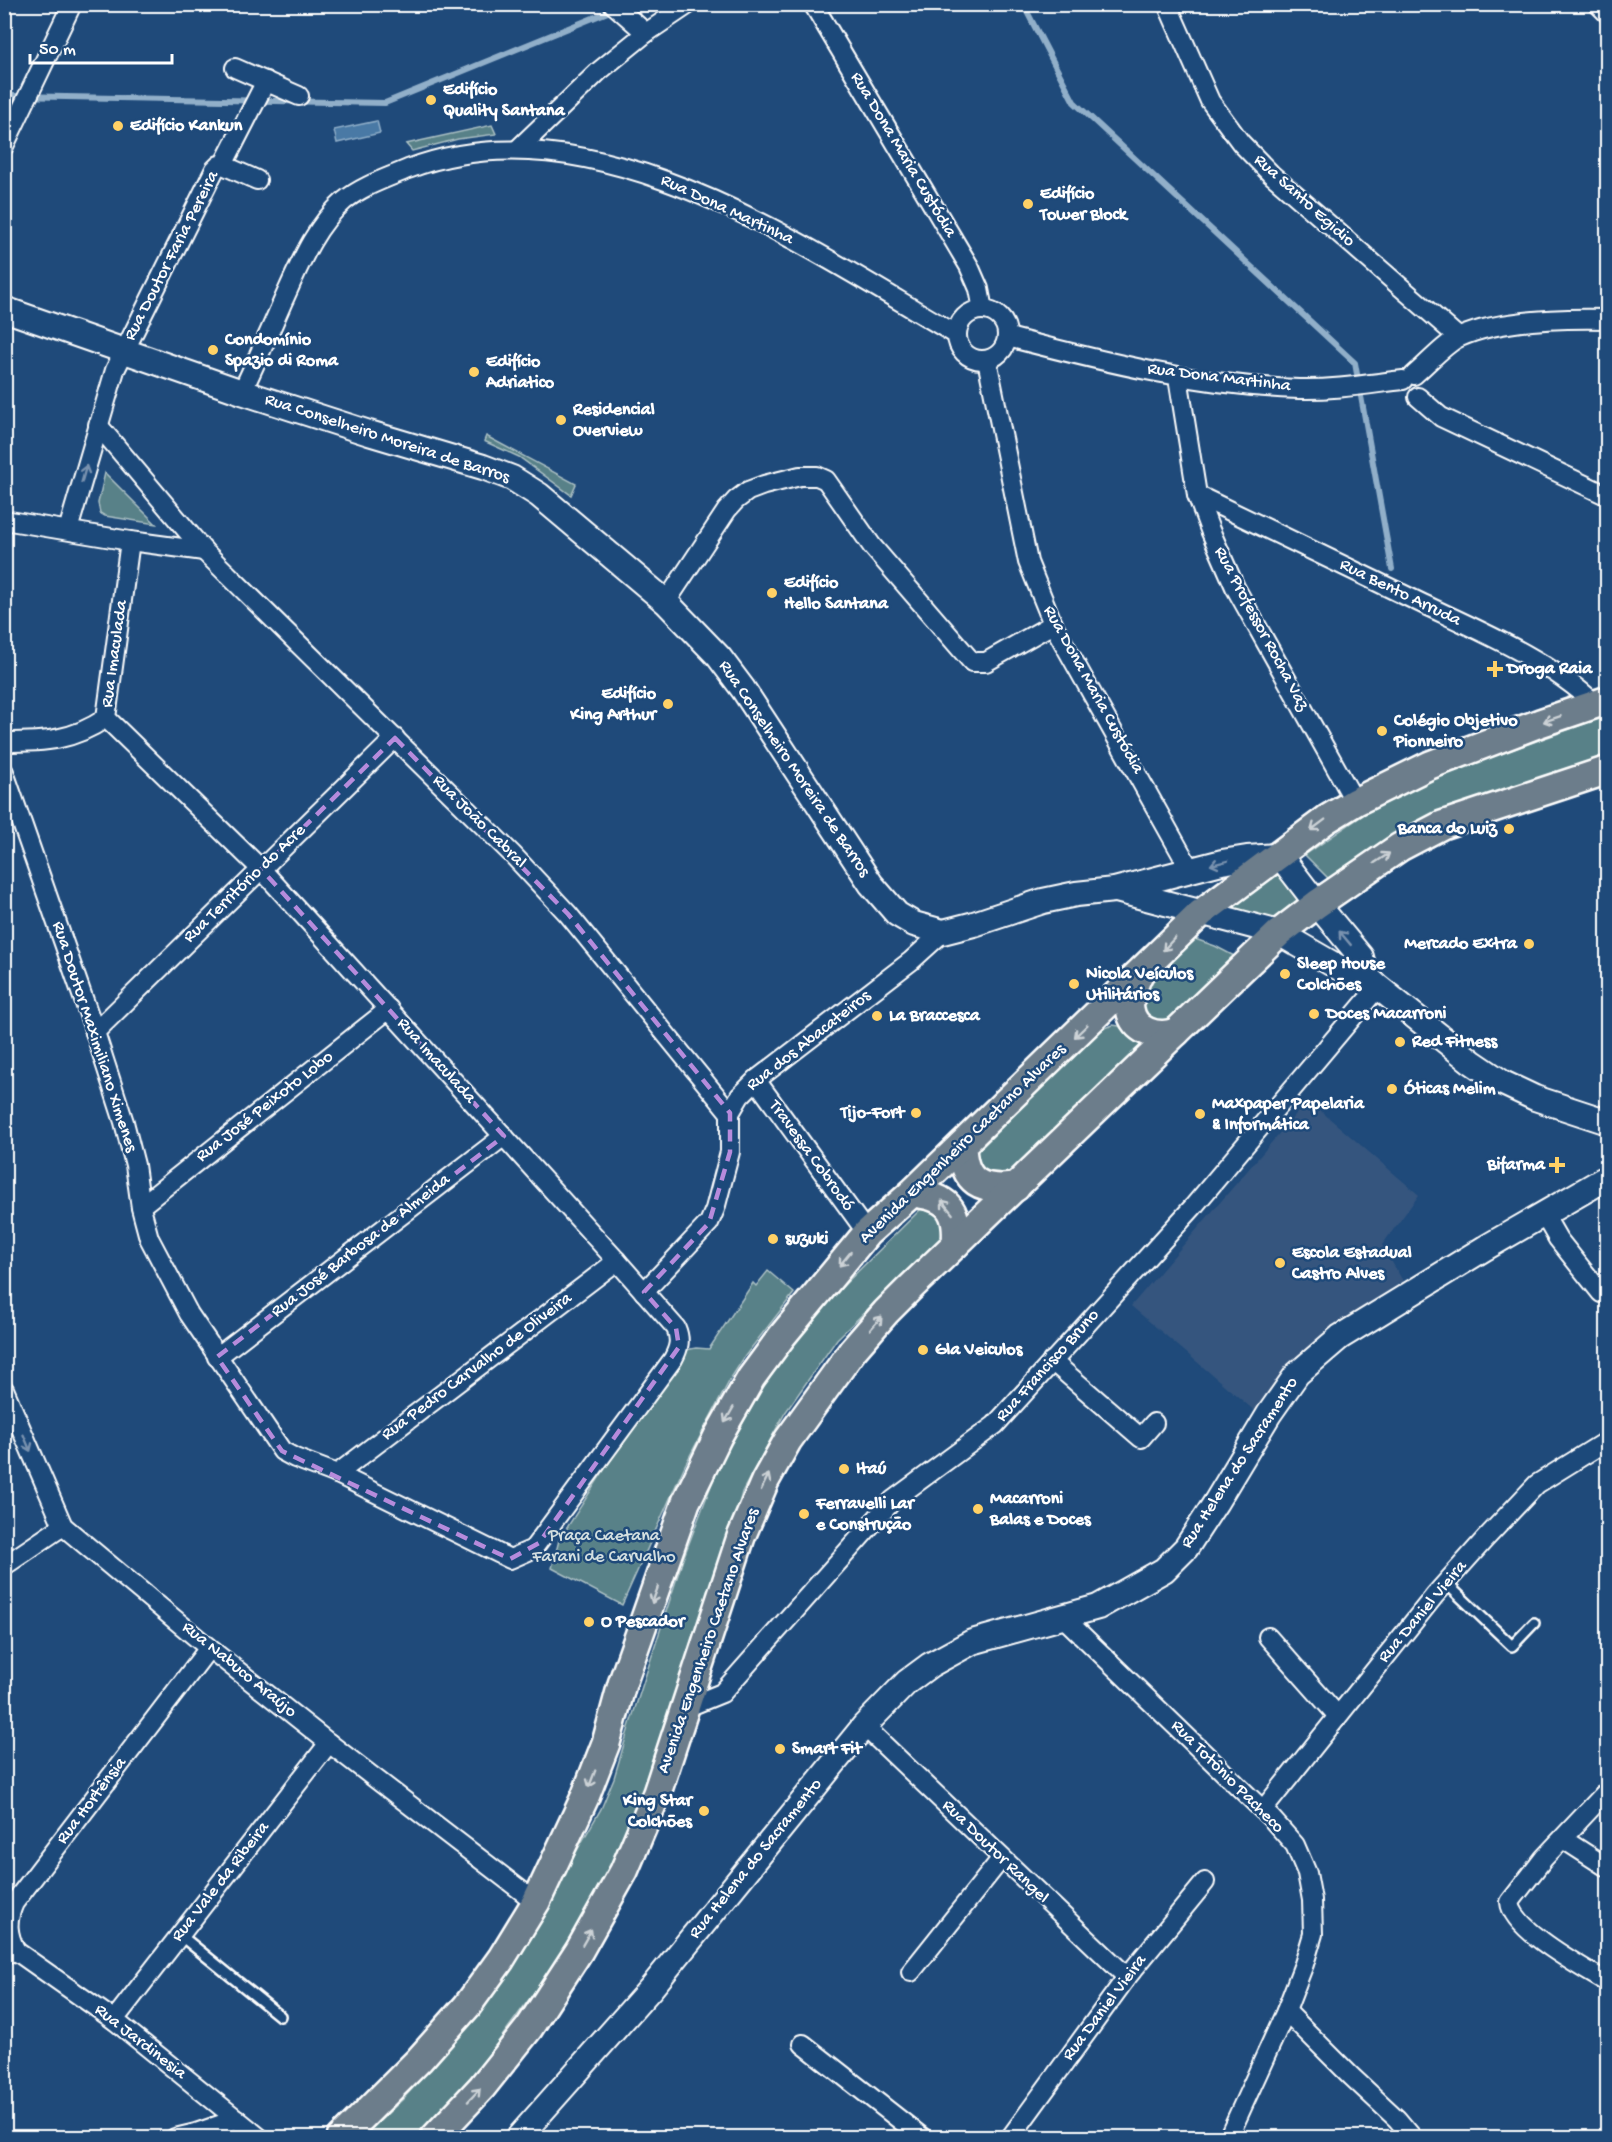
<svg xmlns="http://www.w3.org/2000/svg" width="1612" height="2142" font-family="'Gochi Hand',sans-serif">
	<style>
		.built { fill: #35557e }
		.green { fill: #588188; stroke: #acc0c4; stroke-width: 1.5 }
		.water { fill: #4879a5; stroke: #91afc9; stroke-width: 1.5 }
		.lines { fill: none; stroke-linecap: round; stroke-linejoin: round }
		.stream { stroke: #91afc9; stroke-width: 6 }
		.lane-casing { stroke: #fff; stroke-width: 14 }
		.street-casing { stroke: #fff; stroke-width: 22 }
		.secondary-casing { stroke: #fff; stroke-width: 28 }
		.primary-casing { stroke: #fff; stroke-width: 32 }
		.lane { stroke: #1f4a7a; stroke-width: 9 }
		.street { stroke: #1f4a7a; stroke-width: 18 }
		.secondary { stroke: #1f4a7a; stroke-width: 24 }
		.primary { stroke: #6c7d8b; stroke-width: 27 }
		.oneway { stroke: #7992af }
		.oneway2 { stroke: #ccd2d6 }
		.marked { fill: none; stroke: #b68bdc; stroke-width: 4.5; stroke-dasharray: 12 8; stroke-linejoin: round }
		.poi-dot { fill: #ffd166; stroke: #1f4a7a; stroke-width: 2 }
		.labels { text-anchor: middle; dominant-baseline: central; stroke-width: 5; stroke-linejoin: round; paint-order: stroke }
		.poi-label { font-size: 18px; font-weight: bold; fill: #fff; stroke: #1f4a7a; text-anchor: start }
		.street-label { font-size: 18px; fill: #fff; stroke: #1f4a7a }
		.park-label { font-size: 18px; fill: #d5e0e1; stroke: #1f4a7a }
	</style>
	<rect width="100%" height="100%" fill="#1f4a7a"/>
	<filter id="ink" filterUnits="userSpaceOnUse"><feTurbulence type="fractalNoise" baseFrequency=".0167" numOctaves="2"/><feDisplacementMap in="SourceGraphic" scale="12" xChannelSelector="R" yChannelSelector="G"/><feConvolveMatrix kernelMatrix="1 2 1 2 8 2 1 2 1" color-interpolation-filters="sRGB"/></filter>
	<g filter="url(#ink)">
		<path class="built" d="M1308,1100L1419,1195L1382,1245L1403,1281L1335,1325L1291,1366L1256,1412L1131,1306Z"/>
		<g class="green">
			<path d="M492,125L496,134L458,139L412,151L406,144Z"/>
			<path d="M486,436L576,484L571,495L519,457L484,441Z"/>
			<path d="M105,473L156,524L105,516L100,513L98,503Z"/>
			<path d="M1607,716V763L1331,881L1305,855L1369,811L1438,776Z"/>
			<path d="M1285,868L1305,898L1271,925L1220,914Z"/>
			<path d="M1192,938L1215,946L1236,957L1161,1029L1139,1015L1145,983Z"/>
			<path d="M1113,1025C1130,1028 1137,1028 1142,1046L1132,1058L999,1184L987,1182L971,1158L1098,1031Z"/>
			<path d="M925,1205L951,1225L942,1237L837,1339L785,1413L742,1492L718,1586L633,1831L578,1929L533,1994L484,2061L426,2129L417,2137L362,2138L403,2099L449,2048L507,1976L543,1918L576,1852L601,1809L614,1778L630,1724L683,1559L717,1470L761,1390L804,1330L836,1293Z"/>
			<path d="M768,1271L794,1293L745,1356L731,1378L685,1465L622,1605L552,1568L559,1540L619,1447L686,1350L696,1348L709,1349L753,1283L756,1286Z"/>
		</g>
		<path class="water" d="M377,121L380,133L337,143L334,130Z"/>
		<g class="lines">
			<g class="stream">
				<path d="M1023,4L1074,102L1355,363L1392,569"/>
				<path d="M13,96L385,103L615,9"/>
			</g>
			<defs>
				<g id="lane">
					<path d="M1446,1583L1512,1646L1534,1623"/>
					<path d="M180,1935L280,2016"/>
				</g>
				<g id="street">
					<path d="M613,4L646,33"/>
					<path d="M813,4L969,266L979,289L983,310"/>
					<path d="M1167,4L1210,101L1241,143L1271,174L1458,337"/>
					<path d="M1598,4L1608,14"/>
					<path d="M235,68L299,96"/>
					<path d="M4,146L72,4"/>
					<path d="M517,150L598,72L646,33L689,4"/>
					<path d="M223,165L257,180"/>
					<circle cx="982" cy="335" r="25"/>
					<path d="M1008,337C1104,362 1200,386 1299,389C1334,390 1369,384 1403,380"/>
					<path d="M987,360L1028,562L1053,624L1191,871"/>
					<path d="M1414,375C1425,366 1447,342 1460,337C1500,319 1564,318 1608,319"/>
					<path d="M1178,377L1197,495L1210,530L1235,587L1355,802"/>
					<path d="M242,392C256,362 270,331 283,301C299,266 314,227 344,201C362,186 387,178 408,169C592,98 804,246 957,335"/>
					<path d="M1418,397L1441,417L1608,496"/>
					<path d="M98,425L204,551L512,854L568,914L730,1113"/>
					<path d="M1197,495C1272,531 1347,567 1423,604C1480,631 1549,660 1595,704"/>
					<path d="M4,520L130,541L204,551"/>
					<path d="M68,530L115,370L215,169L219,165H223L266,81"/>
					<path d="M666,602L727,510L736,500L748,491L764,485L800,476H817L826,480L872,546L972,662H986L1053,624"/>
					<path d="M4,742C45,742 72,741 106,718"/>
					<path d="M4,772L95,1032L124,1122L135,1165L141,1208L149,1238L189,1314L282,1451L295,1458L337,1474L510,1559L533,1549L673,1359C679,1348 681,1340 676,1328L617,1261L261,869L106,718L130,541"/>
					<path d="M95,1032L395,738"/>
					<path d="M756,1080L867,1233"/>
					<path d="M141,1206L389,1009"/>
					<path d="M1543,1213L1558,1239L1601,1293"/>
					<path d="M644,1292L709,1223L715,1209L730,1152V1113L740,1096L756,1080L911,961L943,932"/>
					<path d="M217,1357L504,1136"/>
					<path d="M1052,1361L1141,1438L1154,1423"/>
					<path d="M4,1389L63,1526L209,1648L329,1743L536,1902"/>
					<path d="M337,1474L617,1261"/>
					<path d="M4,1566L63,1526"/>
					<path d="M1064,1618L1272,1819L1295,1845L1307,1873L1312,1900L1313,1934L1304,1964L1286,2011L1228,2138"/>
					<path d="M1268,1637L1337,1715"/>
					<path d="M685,1708L722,1693L893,1500L995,1425L1193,1207L1378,987"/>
					<path d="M864,1726L1127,1977"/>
					<path d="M1608,1790L1544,1858L1510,1902C1512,1930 1584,1968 1608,1983"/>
					<path d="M1263,1810L1435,1595L1485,1539L1537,1484L1608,1440"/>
					<path d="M1563,1839L1608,1868"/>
					<path d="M16,1951L114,2020L260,2138"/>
					<path d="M4,1954L16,1951C7,1934 6,1921 14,1903L209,1648"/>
					<path d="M911,1972L1001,1859"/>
					<path d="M1286,2011L1351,2076L1397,2119L1413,2138"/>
					<path d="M114,2020L329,1743"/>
					<path d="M803,2044L923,2138"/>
					<path d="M175,2138L196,2133L237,2119"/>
					<path d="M1010,2138L1127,1977L1205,1882"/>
				</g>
				<g id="secondary">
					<path d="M4,309L242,392L369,433L483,467L512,478L539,495L666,602L719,657L743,689L871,884L897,914L914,924L943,932L974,924L1043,901L1076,894L1114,890L1222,862L1247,858L1277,856L1284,861L1317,904L1361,957L1366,976L1378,987L1472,1062L1503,1083L1535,1098L1608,1122"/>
					<path d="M1116,890L1279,933L1348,973L1366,976"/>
					<path d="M518,2138L652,1987L864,1726L907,1682L930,1665L972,1642L1098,1607L1164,1570L1186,1548L1216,1502L1269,1414L1297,1374L1340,1337L1485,1248L1608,1177"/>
				</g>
				<g id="primary">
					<path d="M1138,976C1134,986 1128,997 1130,1009C1133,1031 1157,1039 1176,1032"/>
					<path d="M962,1145C963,1183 981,1191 1016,1187"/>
					<path d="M912,1193C946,1196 959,1208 956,1244"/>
					<path d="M341,2138L419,2060L467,2006L501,1959L536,1902L585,1797L606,1743L622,1684L686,1502L718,1436L751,1378L782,1336L867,1233L912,1193L1201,913L1327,819L1355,802L1430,765L1540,723L1608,700"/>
					<path d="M434,2138L482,2087L529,2028L579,1951L624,1871L657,1793L741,1537L765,1481L788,1440L853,1350L886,1312L909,1289L1279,933L1317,904L1400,847L1442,825L1608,770"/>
				</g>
			</defs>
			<use href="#lane" class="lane-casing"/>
			<use href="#street" class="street-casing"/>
			<use href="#secondary" class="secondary-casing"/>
			<use href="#primary" class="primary-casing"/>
			<use href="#lane" class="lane"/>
			<use href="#street" class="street"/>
			<use href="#secondary" class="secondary"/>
			<use href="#primary" class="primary"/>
		</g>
		<defs><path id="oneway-shaft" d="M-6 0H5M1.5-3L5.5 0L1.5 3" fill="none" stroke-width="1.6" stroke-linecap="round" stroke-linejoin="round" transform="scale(1.5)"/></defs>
		<g class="oneway">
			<use href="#oneway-shaft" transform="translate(84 474) rotate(-74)"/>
			<use href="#oneway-shaft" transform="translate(1219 863) rotate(166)"/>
			<use href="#oneway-shaft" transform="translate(1345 938) rotate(-130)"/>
			<use href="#oneway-shaft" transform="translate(27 1443) rotate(67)"/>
		</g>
		<g class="oneway2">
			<use href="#oneway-shaft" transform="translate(1552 719) rotate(161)"/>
			<use href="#oneway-shaft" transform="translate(1318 825) rotate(143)"/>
			<use href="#oneway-shaft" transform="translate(1382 858) rotate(-33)"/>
			<use href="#oneway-shaft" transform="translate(1169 944) rotate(133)"/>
			<use href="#oneway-shaft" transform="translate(1081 1031) rotate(136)"/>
			<use href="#oneway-shaft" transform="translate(947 1207) rotate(-129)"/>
			<use href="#oneway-shaft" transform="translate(845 1259) rotate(129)"/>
			<use href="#oneway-shaft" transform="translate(876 1323) rotate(-49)"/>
			<use href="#oneway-shaft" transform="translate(729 1415) rotate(120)"/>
			<use href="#oneway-shaft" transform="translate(765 1482) rotate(-64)"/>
			<use href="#oneway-shaft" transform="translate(655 1595) rotate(110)"/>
			<use href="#oneway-shaft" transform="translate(592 1779) rotate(111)"/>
			<use href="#oneway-shaft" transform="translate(587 1937) rotate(-60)"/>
			<use href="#oneway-shaft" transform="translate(474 2095) rotate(-47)"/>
		</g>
	</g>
	<path class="marked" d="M395,738L568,914L730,1113V1152L709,1223L644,1292L676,1328L679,1347L539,1543L510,1559L282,1451L217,1357L504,1136L261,869Z"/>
	<g class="poi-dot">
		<circle cx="431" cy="100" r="6"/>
		<circle cx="118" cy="126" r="6"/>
		<circle cx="1028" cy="204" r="6"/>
		<circle cx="213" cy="350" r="6"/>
		<circle cx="474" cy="372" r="6"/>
		<circle cx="561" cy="420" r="6"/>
		<circle cx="772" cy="593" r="6"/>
		<path d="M1492 660h6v6h6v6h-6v6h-6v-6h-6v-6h6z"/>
		<circle cx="668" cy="704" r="6"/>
		<circle cx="1382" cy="731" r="6"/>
		<circle cx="1509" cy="829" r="6"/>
		<circle cx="1529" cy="944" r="6"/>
		<circle cx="1285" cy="974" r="6"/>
		<circle cx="1074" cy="984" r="6"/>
		<circle cx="1314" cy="1014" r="6"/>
		<circle cx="877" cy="1016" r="6"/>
		<circle cx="1400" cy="1042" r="6"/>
		<circle cx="1392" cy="1089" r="6"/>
		<circle cx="916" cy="1113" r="6"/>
		<circle cx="1200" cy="1114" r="6"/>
		<path d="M1554 1156h6v6h6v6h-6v6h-6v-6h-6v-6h6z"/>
		<circle cx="773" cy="1239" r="6"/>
		<circle cx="1280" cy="1263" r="6"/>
		<circle cx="923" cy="1350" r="6"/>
		<circle cx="844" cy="1469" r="6"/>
		<circle cx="978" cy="1509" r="6"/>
		<circle cx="804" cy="1514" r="6"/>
		<circle cx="589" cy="1622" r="6"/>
		<circle cx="780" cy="1749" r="6"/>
		<circle cx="704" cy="1811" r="6"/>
	</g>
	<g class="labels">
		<g class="poi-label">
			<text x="443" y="90">Edifício<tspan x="443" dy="21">Quality Santana</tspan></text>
			<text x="130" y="126">Edifício Kankun</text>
			<text x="1040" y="194">Edifício<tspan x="1040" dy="21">Tower Block</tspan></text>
			<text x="225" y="340">Condomínio<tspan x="225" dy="21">Spazio di Roma</tspan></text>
			<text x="486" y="362">Edifício<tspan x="486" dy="21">Adriatico</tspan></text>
			<text x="573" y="410">Residencial<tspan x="573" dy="21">Overview</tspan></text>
			<text x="784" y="583">Edifício<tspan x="784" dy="21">Hello Santana</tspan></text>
			<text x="1507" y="669">Droga Raia</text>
			<text x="656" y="694" text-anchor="end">Edifício<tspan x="656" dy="21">King Arthur</tspan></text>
			<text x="1394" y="721">Colégio Objetivo<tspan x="1394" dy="21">Pionneiro</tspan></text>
			<text x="1497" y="829" text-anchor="end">Banca do Luiz</text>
			<text x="1517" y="944" text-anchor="end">Mercado Extra</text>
			<text x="1297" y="964">Sleep House<tspan x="1297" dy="21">Colchões</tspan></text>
			<text x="1086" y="974">Nicola Veículos<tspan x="1086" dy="21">Utilitários</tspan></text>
			<text x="1326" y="1014">Doces Macarroni</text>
			<text x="889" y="1016">La Braccesca</text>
			<text x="1412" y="1042">Red Fitness</text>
			<text x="1404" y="1089">Óticas Melim</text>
			<text x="1212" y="1104">Maxpaper Papelaria<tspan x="1212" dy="21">&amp; Informática</tspan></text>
			<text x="904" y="1113" text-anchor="end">Tijo-Fort</text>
			<text x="1545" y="1165" text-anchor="end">Bifarma</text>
			<text x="785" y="1239">suzuki</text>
			<text x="1292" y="1253">Escola Estadual<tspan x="1292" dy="21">Castro Alves</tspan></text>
			<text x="935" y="1350">Gla Veiculos</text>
			<text x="856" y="1469">Itaú</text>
			<text x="990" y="1499">Macarroni<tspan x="990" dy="21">Balas e Doces</tspan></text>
			<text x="816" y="1504">Ferravelli Lar<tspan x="816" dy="21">e Construção</tspan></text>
			<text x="601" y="1622">O Pescador</text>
			<text x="792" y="1749">Smart Fit</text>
			<text x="692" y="1801" text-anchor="end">King Star<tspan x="692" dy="21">Colchões</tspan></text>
		</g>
		<g class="street-label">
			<text transform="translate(903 155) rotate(59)">Rua Dona Maria Custódia</text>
			<text transform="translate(1304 201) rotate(42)">Rua Santo Egidio</text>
			<text transform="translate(727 210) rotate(25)">Rua Dona Martinha</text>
			<text transform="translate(172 256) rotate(-63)">Rua Doutor Faria Pereira</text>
			<text transform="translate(1219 378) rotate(7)">Rua Dona Martinha</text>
			<text transform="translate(387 439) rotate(18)">Rua Conselheiro Moreira de Barros</text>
			<text transform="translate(1400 593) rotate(26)">Rua Bento Arruda</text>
			<text transform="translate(1261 629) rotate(62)">Rua Professor Rocha Vaz</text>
			<text transform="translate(115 654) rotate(-82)">Rua Imaculada</text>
			<text transform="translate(1093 690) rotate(61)">Rua Dona Maria Custódia</text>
			<text transform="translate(794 769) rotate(56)">Rua Conselheiro Moreira de Barros</text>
			<text transform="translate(479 822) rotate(45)">Rua João Cabral</text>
			<text transform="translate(245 884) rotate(-44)">Rua Território do Acre</text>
			<text transform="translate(94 1037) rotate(72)">Rua Doutor Maximiliano Ximenes</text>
			<text transform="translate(809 1041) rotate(-38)">Rua dos Abacateiros</text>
			<text transform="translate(436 1061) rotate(48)">Rua Imaculada</text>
			<text transform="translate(265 1107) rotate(-38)">Rua José Peixoto Lobo</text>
			<text transform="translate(963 1144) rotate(-44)">Avenida Engenheiro Caetano Alvares</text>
			<text transform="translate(811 1156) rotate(54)">Travessa Cobrodó</text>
			<text transform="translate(361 1246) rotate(-38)">Rua José Barbosa de Almeida</text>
			<text transform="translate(1048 1366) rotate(-48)">Rua Francisco Bruno</text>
			<text transform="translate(477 1367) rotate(-37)">Rua Pedro Carvalho de Oliveira</text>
			<text transform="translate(1240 1463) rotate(-57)">Rua Helena do Sacramento</text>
			<text transform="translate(1423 1612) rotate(-50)">Rua Daniel Vieira</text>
			<text transform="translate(709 1641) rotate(-71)">Avenida Engenheiro Caetano Alvares</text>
			<text transform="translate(239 1670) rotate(39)">Rua Nabuco Araújo</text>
			<text transform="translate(1227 1777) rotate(45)">Rua Totônio Pacheco</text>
			<text transform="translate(92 1801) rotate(-53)">Rua Hortênsia</text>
			<text transform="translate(995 1852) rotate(44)">Rua Doutor Rangel</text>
			<text transform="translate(756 1859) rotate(-51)">Rua Helena do Sacramento</text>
			<text transform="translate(221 1882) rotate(-52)">Rua Vale da Ribeira</text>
			<text transform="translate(1105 2008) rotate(-53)">Rua Daniel Vieira</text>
			<text transform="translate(140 2042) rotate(38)">Rua Jardinesia</text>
		</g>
		<g class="park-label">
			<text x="604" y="1536">Praça Caetana<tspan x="604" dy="21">Farani de Carvalho</tspan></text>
		</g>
	</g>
	<rect width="1612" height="2142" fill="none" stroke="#1f4a7a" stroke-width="24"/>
	<rect x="12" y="12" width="1588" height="2118" fill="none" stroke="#fff" stroke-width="2" filter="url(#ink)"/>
	<path d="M30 54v9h142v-9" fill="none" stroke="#ffffff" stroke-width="3"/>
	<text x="39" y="54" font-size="18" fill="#ffffff" stroke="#1f4a7a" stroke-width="4.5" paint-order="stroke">50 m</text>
</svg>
